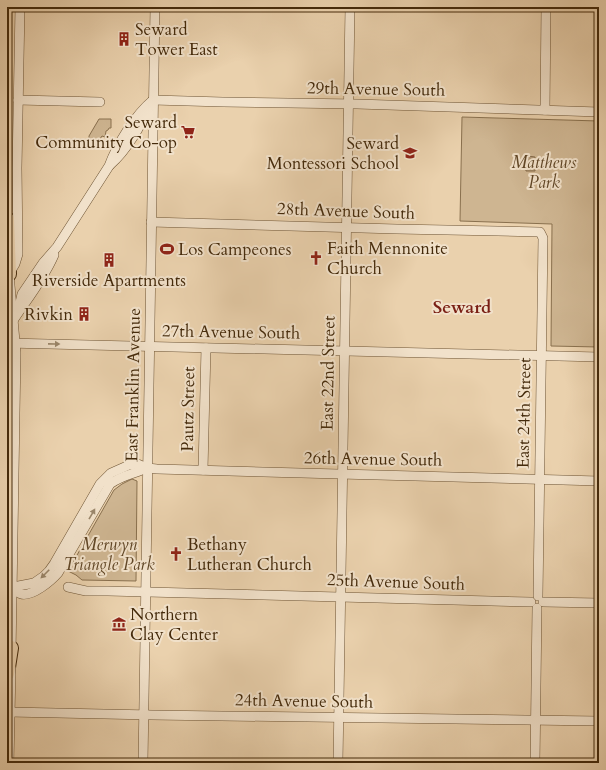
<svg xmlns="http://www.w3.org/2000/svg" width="606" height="770" font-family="Cardo,serif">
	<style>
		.green { fill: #ceb591; stroke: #89704e }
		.water { fill: #b29876; stroke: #866c4b }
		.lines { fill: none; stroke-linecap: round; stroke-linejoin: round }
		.minor-casing { stroke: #6e5434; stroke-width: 10 }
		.highway-casing { stroke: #442a0b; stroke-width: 16 }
		.minor { stroke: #f1e1ca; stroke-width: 9 }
		.highway { stroke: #ead1ad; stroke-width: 14 }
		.oneway { fill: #9a866a }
		.labels { text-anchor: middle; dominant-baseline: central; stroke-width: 4; stroke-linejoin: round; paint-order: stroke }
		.poi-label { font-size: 17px; fill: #442a0b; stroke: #f1e1ca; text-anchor: start }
		.street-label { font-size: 17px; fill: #442a0b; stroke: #f1e1ca }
		.park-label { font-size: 17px; font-style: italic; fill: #604626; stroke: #f1e1ca }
		.neighbourhood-label { font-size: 18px; font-weight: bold; fill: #7a1f14; stroke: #f1e1ca }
	</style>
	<rect width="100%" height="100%" fill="#ead1ad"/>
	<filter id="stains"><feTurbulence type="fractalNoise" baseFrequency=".005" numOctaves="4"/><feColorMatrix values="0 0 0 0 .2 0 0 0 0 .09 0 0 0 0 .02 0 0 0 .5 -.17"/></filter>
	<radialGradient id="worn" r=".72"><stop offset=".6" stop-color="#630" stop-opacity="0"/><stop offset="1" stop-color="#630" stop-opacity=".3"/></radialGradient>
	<g class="green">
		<path d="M462,117L599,121V347L551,346L552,224L460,221Z"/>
		<path d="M99,119H111V128H109L108,130L106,131L105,137L102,136L100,139V145H89V136Z"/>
		<path d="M132,479L137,481L136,581L82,580L76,575L68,571L114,490L122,484Z"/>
	</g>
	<path class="water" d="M528,156L535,157V171H526L525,165Z"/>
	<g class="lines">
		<defs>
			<g id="minor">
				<path d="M18,100L100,102"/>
				<path d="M153,100L223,102L357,104L599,112"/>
				<path d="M545,110L546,7"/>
				<path d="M110,165C128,149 140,126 151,105"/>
				<path d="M151,222L397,229L540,232L543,238L538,596"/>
				<path d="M18,311L22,294L43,263L57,247L109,166C117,144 135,115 153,100"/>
				<path d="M7,330C22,305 42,283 54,255"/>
				<path d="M7,343L599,357"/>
				<path d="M203,470L206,348"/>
				<path d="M68,587L86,591H108L531,602"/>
				<path d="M8,588L34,583L44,576L49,571L54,564L100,484L111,473L129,465L138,464L147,468L157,469L599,481"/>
				<path d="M12,588C15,590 18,593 21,594C32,597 51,581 58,573L110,484C122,475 134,474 147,468"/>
				<path d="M543,602L599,603"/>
				<path d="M11,654L16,353L9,274L15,264L18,254L17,168L20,7"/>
				<path d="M9,712L152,715L599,721"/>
				<path d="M9,763L11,668"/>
				<path d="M143,763L155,7"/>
				<path d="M338,763L350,7"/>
				<path d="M535,763L537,608"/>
			</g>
			<g id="highway">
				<path d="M7,219L9,274"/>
				<path d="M7,674L11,648"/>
			</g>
		</defs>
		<use href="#minor" class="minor-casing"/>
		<use href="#highway" class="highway-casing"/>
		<use href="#minor" class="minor"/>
		<use href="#highway" class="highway"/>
	</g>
	<defs><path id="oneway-solid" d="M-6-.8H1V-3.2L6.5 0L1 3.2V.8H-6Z"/></defs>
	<g class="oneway">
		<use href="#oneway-solid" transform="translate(54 344) rotate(1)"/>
		<use href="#oneway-solid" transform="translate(92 514) rotate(-60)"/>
		<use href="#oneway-solid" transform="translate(45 574) rotate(135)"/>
	</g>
	<defs>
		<symbol id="building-bare" viewBox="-9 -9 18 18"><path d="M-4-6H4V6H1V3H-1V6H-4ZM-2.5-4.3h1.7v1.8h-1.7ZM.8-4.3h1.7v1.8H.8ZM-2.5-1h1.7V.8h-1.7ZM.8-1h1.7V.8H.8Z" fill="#8f2418" stroke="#f1e1ca" stroke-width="2.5" paint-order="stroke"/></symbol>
		<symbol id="supermarket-bare" viewBox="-9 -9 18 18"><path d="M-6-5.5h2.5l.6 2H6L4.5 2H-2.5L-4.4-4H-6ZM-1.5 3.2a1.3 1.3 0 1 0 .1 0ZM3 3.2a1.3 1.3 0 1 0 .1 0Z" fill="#8f2418" stroke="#f1e1ca" stroke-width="2.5" paint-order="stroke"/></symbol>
		<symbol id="school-bare" viewBox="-9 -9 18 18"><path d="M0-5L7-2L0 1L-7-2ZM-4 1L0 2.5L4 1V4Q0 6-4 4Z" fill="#8f2418" stroke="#f1e1ca" stroke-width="2.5" paint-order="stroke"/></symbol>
		<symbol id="stadium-bare" viewBox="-9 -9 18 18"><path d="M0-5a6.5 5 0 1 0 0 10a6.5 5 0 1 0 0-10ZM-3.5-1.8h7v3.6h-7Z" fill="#8f2418" stroke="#f1e1ca" stroke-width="2.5" paint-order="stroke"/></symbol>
		<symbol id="church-bare" viewBox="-9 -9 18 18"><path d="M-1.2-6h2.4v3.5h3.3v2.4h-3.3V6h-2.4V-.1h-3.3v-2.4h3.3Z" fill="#8f2418" stroke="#f1e1ca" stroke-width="2.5" paint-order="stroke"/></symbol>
		<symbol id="museum-bare" viewBox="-9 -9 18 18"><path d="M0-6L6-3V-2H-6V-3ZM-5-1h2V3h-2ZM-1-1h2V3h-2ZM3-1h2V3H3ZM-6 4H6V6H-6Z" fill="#8f2418" stroke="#f1e1ca" stroke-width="2.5" paint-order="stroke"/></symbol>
	</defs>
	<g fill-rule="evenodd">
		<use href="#building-bare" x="114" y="29" width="20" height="20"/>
		<use href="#supermarket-bare" x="178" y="122" width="20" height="20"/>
		<use href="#school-bare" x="400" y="143" width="20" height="20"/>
		<use href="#stadium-bare" x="157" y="239" width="20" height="20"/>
		<use href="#church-bare" x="306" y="248" width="20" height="20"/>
		<use href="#building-bare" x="99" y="250" width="20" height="20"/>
		<use href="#building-bare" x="74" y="304" width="20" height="20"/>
		<use href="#church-bare" x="166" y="544" width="20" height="20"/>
		<use href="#museum-bare" x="109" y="614" width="20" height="20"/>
	</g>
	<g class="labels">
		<g class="poi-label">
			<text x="135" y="29">Seward<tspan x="135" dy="20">Tower East</tspan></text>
			<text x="177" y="122" text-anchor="end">Seward<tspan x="177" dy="20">Community Co-op</tspan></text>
			<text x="399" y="143" text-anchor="end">Seward<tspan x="399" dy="20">Montessori School</tspan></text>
			<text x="327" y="248">Faith Mennonite<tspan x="327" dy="20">Church</tspan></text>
			<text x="178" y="249">Los Campeones</text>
			<text x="109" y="280" text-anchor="middle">Riverside Apartments</text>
			<text x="73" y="314" text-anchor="end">Rivkin</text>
			<text x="187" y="544">Bethany<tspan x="187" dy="20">Lutheran Church</tspan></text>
			<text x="130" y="614">Northern<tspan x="130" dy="20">Clay Center</tspan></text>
		</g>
		<g class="street-label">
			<text transform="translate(376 89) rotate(1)">29th Avenue South</text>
			<text transform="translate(346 211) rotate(2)">28th Avenue South</text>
			<text transform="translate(231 332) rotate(1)">27th Avenue South</text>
			<text transform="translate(328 373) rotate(-89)">East 22nd Street</text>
			<text transform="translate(133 385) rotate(-89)">East Franklin Avenue</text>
			<text transform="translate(188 409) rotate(-89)">Pautz Street</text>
			<text transform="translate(524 413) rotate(-89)">East 24th Street</text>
			<text transform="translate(373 459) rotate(1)">26th Avenue South</text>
			<text transform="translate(396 582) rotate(2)">25th Avenue South</text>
			<text transform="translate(304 701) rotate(1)">24th Avenue South</text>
		</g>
		<g class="park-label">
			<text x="544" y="162">Matthews<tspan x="544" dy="20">Park</tspan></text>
			<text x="109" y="544">Merwyn<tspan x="109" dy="20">Triangle Park</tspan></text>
		</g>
		<g class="neighbourhood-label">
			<text x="462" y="307">Seward</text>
		</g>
	</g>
	<rect width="606" height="770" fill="none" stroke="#ead1ad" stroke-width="24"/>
	<rect x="8" y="8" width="590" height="754" fill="none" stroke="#442a0b" stroke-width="2"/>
	<rect x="12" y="12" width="582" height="746" fill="none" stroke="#442a0b"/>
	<rect width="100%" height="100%" filter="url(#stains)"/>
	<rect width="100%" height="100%" fill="url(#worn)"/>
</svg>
